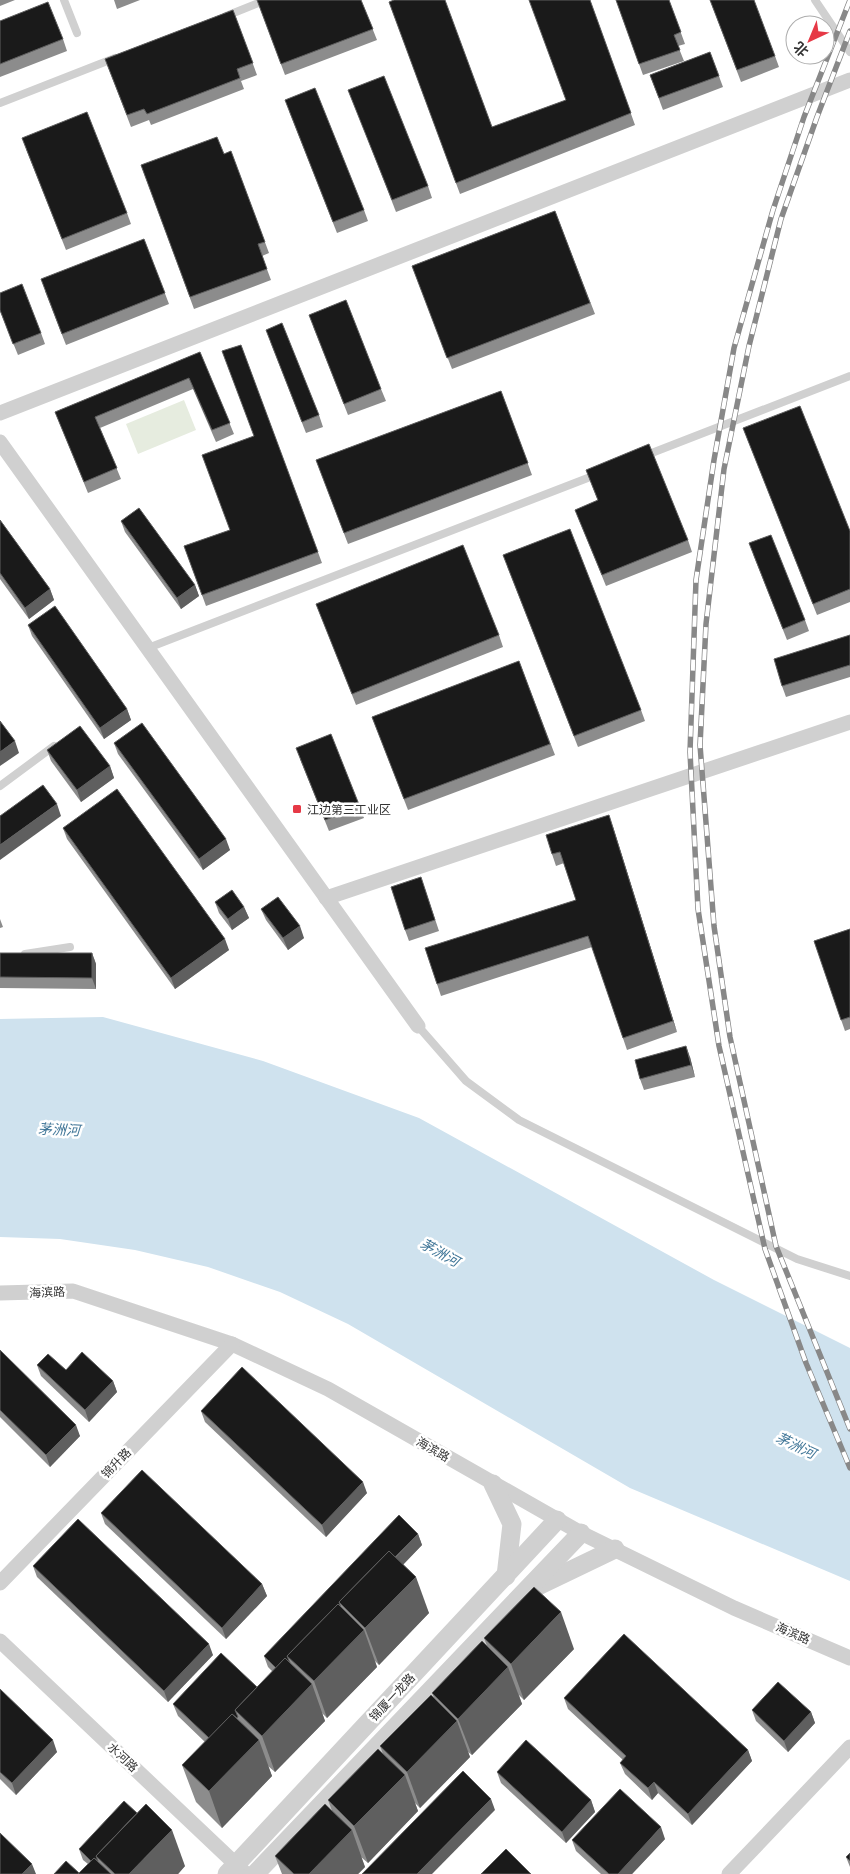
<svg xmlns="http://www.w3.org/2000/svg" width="850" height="1874" font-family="'Open Sans','Noto Sans SC',sans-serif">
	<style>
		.green { fill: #e6ecdf }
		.water { fill: #cfe2ee }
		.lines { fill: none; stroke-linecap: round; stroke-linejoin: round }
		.service { stroke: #d0d0d0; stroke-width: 8 }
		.minor { stroke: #d0d0d0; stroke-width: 15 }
		.tertiary { stroke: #d0d0d0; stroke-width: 19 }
		.rail-casing { stroke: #888; stroke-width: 5.5 }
		.rail { stroke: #fff; stroke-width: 4; stroke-dasharray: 11; stroke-linecap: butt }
		.wall { fill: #8c8c8c }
		.shaded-wall { fill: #5f5f5f }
		.building { fill: #1a1a1a; stroke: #5f5f5f }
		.poi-dot { fill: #e63946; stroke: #fff; stroke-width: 2 }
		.labels { text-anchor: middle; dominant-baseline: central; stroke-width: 5; stroke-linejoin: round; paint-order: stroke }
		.poi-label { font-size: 12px; fill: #333; stroke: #fff; text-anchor: start }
		.street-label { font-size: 12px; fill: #333; stroke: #fff }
		.water-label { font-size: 14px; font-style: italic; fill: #3f7597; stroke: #fff }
	</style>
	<rect width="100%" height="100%" fill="#fff"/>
	<path class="green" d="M184,400L196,430L138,454L126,424Z"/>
	<path class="water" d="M103,1017L263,1061L419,1118L714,1280L850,1348V1581L630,1488L348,1324L280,1292L208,1267L135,1250L60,1239L0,1237V1019Z"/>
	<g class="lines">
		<g class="service">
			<path d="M64,0L77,33"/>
			<path d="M815,0L850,52"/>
			<path d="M226,16L266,0"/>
			<path d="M0,103L115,58"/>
			<path d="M644,456L850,376"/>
			<path d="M148,648L598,474"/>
			<path d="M0,786L54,746"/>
			<path d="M25,954L70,947"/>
			<path d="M418,1026L466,1081L519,1120L797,1259L850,1276"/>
		</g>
		<g class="minor">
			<path d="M0,413L850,80"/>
			<path d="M0,442L418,1026"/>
			<path d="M326,898L850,722"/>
			<path d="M0,1293L73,1291L232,1344L328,1389L581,1533L734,1608L850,1658"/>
			<path d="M0,1583L232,1344"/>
			<path d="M0,1641L246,1874"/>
			<path d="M729,1874L850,1747"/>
		</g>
		<g class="tertiary">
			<path d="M493,1484L512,1524L506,1576"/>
			<path d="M538,1586L615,1549"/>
			<path d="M227,1874L557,1520"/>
			<path d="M255,1874L581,1533"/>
		</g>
		<defs>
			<g id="rail">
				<path d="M850,0L804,117L773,210L734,348L714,460L696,580L690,752L698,909L719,1046L765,1249L806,1363L850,1468"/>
				<path d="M850,31L817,117L781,219L749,346L724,469L706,624L700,745L714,926L730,1037L776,1246L850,1429"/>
			</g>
		</defs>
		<use href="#rail" class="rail-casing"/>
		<use href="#rail" class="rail"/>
	</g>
	<g class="wall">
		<path d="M0,0H15L0,6Z"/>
		<path d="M114,0H140L117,9Z"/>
		<path d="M257,0H361L377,40L285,75Z"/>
		<path d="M590,0L635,125L460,194L389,2L492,127L566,100Z"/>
		<path d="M616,0H669L685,44L678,46L684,61L643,75Z"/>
		<path d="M710,0L775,56L779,67L741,82Z"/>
		<path d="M233,10L257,75L241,81L244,89L151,125L149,120L131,127L105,59Z"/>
		<path d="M0,21L63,39L67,51L0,77Z"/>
		<path d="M710,52L723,87L663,110L650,75Z"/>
		<path d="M353,101L428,186L432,198L396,212Z"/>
		<path d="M289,111L364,210L368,221L337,233Z"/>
		<path d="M26,149L127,213L131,224L66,250Z"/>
		<path d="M231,151L269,253L262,256L271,280L194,309L141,165L224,154Z"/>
		<path d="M555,211L595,314L452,369L412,266Z"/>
		<path d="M144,239L169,304L66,345L45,291Z"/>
		<path d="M0,293L41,333L45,344L18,355L0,311Z"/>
		<path d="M313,326L381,389L386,401L348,415Z"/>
		<path d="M270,341L319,415L323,427L306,433Z"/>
		<path d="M241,345L322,563L206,606L184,546L230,530L254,436Z"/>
		<path d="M200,352L234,434L216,442L193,389L100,428L121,479L88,493L55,412Z"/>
		<path d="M501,391L532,475L348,544L316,460Z"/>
		<path d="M743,428L850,531V602L817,615Z"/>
		<path d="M586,470L688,540L692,552L606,586L575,510L598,501Z"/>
		<path d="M0,520L50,589L54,600L29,619L0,579Z"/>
		<path d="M121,521L195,585L199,596L181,609L125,532Z"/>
		<path d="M753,554L805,620L809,631L787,640Z"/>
		<path d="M507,566L641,710L645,721L578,747Z"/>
		<path d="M316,604L499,635L503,647L356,705Z"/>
		<path d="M28,625L127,709L131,720L104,739L32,636Z"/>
		<path d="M850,635V677L786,697L782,686Z"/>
		<path d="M519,661L555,755L408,810L372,717Z"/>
		<path d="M114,743L230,850L203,870L118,754Z"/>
		<path d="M47,750L110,766L114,778L81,802L51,761Z"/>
		<path d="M300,759L360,807L364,818L329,831Z"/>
		<path d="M613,827L677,1032L627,1050L592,947L441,996L437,984L576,900L564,863L556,866L552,854Z"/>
		<path d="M63,828L229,950L175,989L67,839Z"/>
		<path d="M425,889L439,931L409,941L405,930Z"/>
		<path d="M215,902L244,907L249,918L232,930L219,913Z"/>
		<path d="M261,909L304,938L288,950L266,920Z"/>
		<path d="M0,919L3,927L0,928Z"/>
		<path d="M850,929V1029L845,1031L814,941Z"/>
		<path d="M0,953H92L96,964V989L0,988Z"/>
		<path d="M690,1057L695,1077L644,1090L640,1079Z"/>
		<path d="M0,1350L80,1436L50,1467L0,1417Z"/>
		<path d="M37,1365L66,1370L113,1381L117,1392L89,1422L41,1376Z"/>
		<path d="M201,1411L367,1493L326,1537L205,1422Z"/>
		<path d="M101,1513L262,1584L267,1596L226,1639L105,1524Z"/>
		<path d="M418,1534L422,1545L403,1565L429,1613L379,1665L375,1661L377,1667L327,1718L322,1713L325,1721L275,1772L268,1766L272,1776L222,1828L196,1802L182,1765L205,1742L178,1716L173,1704L257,1687L273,1672L268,1667L264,1656Z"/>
		<path d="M33,1566L213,1655L168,1702L37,1577Z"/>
		<path d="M484,1638L574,1649L524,1700L519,1695L522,1704L472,1755L468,1752L470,1757L420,1808L415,1803L418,1811L368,1863L361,1857L365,1867L358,1874H282L275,1856L332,1811L328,1800L383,1754L380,1746L434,1698L432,1693L487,1646Z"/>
		<path d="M0,1689L57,1752L16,1795L0,1779Z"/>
		<path d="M564,1698L748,1750L752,1761L692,1825L658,1793L652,1800L625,1774L620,1763L623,1760L568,1709Z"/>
		<path d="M752,1710L811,1712L815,1723L788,1752L756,1721Z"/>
		<path d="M497,1772L591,1800L595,1812L566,1843L501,1783Z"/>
		<path d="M665,1839L632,1874H601L576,1851L572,1840Z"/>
		<path d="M79,1849L185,1866L178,1874H54L79,1873L88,1864L83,1860Z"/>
		<path d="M850,1853V1867L846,1857Z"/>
	</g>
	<g class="shaded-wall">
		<path d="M195,585L199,596L181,609L177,598Z"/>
		<path d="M50,589L54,600L29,619L25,608Z"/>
		<path d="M127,709L131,720L104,739L100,728Z"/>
		<path d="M15,741L19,753L0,766V752Z"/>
		<path d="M110,766L114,778L81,802L77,790Z"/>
		<path d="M57,804L61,816L0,860V845Z"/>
		<path d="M609,815L613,827L677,1032L673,1021Z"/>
		<path d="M226,839L230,850L203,870L199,859Z"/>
		<path d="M244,907L249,918L232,930L228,919Z"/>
		<path d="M300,926L304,938L288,950L283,938Z"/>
		<path d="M225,939L229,950L175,989L171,978Z"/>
		<path d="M92,953L96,964V989L92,978Z"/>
		<path d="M686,1046L690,1057L695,1077L691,1065Z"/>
		<path d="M113,1381L117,1392L89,1422L85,1410Z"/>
		<path d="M76,1425L80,1436L50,1467L46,1455Z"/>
		<path d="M363,1482L367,1493L326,1537L322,1525Z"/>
		<path d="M418,1534L422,1545L353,1616L346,1609Z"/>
		<path d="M416,1577L429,1613L379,1665L365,1628Z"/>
		<path d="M262,1584L267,1596L226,1639L222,1628Z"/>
		<path d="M561,1612L574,1649L524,1700L511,1664Z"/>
		<path d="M364,1630L377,1667L327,1718L314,1681Z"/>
		<path d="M209,1644L213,1655L168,1702L164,1691Z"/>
		<path d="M508,1667L522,1704L472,1755L458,1719Z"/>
		<path d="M312,1684L325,1721L275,1772L262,1736Z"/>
		<path d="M811,1712L815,1723L788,1752L784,1741Z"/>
		<path d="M457,1721L470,1757L420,1808L407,1772Z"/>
		<path d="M53,1740L57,1752L16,1795L12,1783Z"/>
		<path d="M259,1740L272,1776L222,1828L209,1791Z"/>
		<path d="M748,1750L752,1761L692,1825L688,1814Z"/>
		<path d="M405,1775L418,1811L368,1863L354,1826Z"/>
		<path d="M654,1782L658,1793L652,1800L648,1788Z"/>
		<path d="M491,1799L495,1810L432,1874H417Z"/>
		<path d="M591,1800L595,1812L566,1843L562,1832Z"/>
		<path d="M661,1827L665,1839L632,1874H618Z"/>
		<path d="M172,1830L185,1866L178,1874H129Z"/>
		<path d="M352,1830L365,1867L358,1874H309Z"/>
		<path d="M32,1864L36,1874H22Z"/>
	</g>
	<g class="building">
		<path d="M257,0H361L373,29L281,64Z"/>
		<path d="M394,0H445L492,127L566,100L529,0H590L631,113L456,183L389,2Z"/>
		<path d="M616,0H669L681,32L674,35L680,50L639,64Z"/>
		<path d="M710,0H754L775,56L737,70Z"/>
		<path d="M48,2L63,39L0,64V21Z"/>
		<path d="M233,10L253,63L237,69L240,78L147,114L144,109L127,115L105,59Z"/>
		<path d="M710,52L719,76L659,98L650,75Z"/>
		<path d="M384,76L428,186L392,200L348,90Z"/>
		<path d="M315,88L364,210L333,222L285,100Z"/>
		<path d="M87,112L127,213L62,239L22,138Z"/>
		<path d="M217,137L224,154L231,151L265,242L258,244L267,269L190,297L141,165Z"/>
		<path d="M555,211L590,303L447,358L412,266Z"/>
		<path d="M144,239L165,293L62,334L41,279Z"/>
		<path d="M22,284L41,333L13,344L0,310V293Z"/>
		<path d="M346,300L381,389L344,404L309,315Z"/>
		<path d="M282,323L319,415L302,422L266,330Z"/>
		<path d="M241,345L318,552L202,595L184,546L230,530L202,455L254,436L222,351Z"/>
		<path d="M200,352L230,423L212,430L189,378L95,417L117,468L84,482L55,412Z"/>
		<path d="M501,391L528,463L344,533L316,460Z"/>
		<path d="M800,406L850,531V589L813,604L743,428Z"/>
		<path d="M649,444L688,540L602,575L575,510L598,500L586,470Z"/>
		<path d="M139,508L195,585L177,598L121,521Z"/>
		<path d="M0,520L50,589L25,608L0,573Z"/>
		<path d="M570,529L641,710L574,736L503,555Z"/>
		<path d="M771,535L805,620L783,629L749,543Z"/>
		<path d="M463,545L499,635L352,694L316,604Z"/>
		<path d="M55,606L127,709L100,728L28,625Z"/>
		<path d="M850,635V665L782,686L774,659Z"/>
		<path d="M519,661L550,744L404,799L372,717Z"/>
		<path d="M0,721L15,741L0,752Z"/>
		<path d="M142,723L226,839L199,859L114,743Z"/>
		<path d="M80,726L110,766L77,790L47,750Z"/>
		<path d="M331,734L360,807L325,820L296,748Z"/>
		<path d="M43,785L57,804L0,845V816Z"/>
		<path d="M117,789L225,939L171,978L63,828Z"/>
		<path d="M609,815L673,1021L623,1038L588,936L437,984L425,948L576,900L560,852L552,854L546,835Z"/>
		<path d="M421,877L435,920L405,930L391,887Z"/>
		<path d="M232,890L244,907L228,919L215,902Z"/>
		<path d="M278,897L300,926L283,938L261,909Z"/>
		<path d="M850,929V1017L841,1020L814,941Z"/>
		<path d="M0,953H92V978L0,977Z"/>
		<path d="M686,1046L691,1065L640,1079L635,1060Z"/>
		<path d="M0,1350L76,1425L46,1455L0,1410Z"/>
		<path d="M82,1352L113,1381L85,1410L37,1365L48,1354L66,1370Z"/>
		<path d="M242,1367L363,1482L322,1525L201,1411Z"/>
		<path d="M142,1470L262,1584L222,1628L101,1513Z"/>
		<path d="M399,1515L418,1534L395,1557L389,1551L339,1602L341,1608L338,1604L287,1656L290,1663L285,1658L276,1668L264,1656Z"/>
		<path d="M78,1519L209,1644L164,1691L33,1566Z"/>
		<path d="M389,1551L416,1577L365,1628L339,1602Z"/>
		<path d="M534,1587L561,1612L511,1664L484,1638Z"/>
		<path d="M338,1604L364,1630L314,1681L287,1656Z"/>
		<path d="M624,1634L748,1750L688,1814L654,1782L648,1788L620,1763L626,1756L564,1698Z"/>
		<path d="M482,1641L508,1667L458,1719L432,1693Z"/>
		<path d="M221,1653L257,1687L235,1710L238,1717L237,1718L232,1714L209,1738L173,1704Z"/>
		<path d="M285,1658L312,1684L262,1736L235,1710Z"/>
		<path d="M778,1682L811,1712L784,1741L752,1710Z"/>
		<path d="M0,1689L53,1740L12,1783L0,1772Z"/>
		<path d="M431,1695L457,1721L407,1772L380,1746Z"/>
		<path d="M232,1714L259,1740L209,1791L182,1765Z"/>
		<path d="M526,1740L591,1800L562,1832L497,1772Z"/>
		<path d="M378,1749L405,1775L354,1826L328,1800Z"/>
		<path d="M463,1771L491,1799L417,1874H362Z"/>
		<path d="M620,1789L661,1827L618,1874H609L572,1840Z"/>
		<path d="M124,1801L137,1813L96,1856L98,1861L94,1858L91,1861L79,1849Z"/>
		<path d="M146,1804L172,1830L129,1874H115L96,1856Z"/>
		<path d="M325,1804L352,1830L309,1874H294L275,1856Z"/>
		<path d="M0,1833L32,1864L22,1874H0Z"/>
		<path d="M506,1849L531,1874H481Z"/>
		<path d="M850,1853V1861L846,1857Z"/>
		<path d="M94,1858L111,1874H78Z"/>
		<path d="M66,1861L79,1873L78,1874H54Z"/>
	</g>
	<rect class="poi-dot" x="292" y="804" width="10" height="10" rx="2.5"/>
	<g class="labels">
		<g class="poi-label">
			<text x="307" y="809">江边第三工业区</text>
		</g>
		<g class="street-label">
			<text transform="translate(47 1292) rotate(-2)">海滨路</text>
			<text transform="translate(433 1449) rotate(30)">海滨路</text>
			<text transform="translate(116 1463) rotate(-46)">锦升路</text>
			<text transform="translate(793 1633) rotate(23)">海滨路</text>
			<text transform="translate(392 1697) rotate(-47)">锦厦一龙路</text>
			<text transform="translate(123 1757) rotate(43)">水河路</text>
		</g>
		<g class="water-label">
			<text transform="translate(59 1129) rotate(3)">茅洲河</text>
			<text transform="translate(440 1252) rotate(29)">茅洲河</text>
			<text transform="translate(796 1445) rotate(25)">茅洲河</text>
		</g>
	</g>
	<g transform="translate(810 40) rotate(224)"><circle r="24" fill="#ffffff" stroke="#adadad"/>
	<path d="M0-4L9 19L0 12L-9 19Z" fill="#e63946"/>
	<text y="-8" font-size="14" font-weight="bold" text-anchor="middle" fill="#333333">北</text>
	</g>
</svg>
